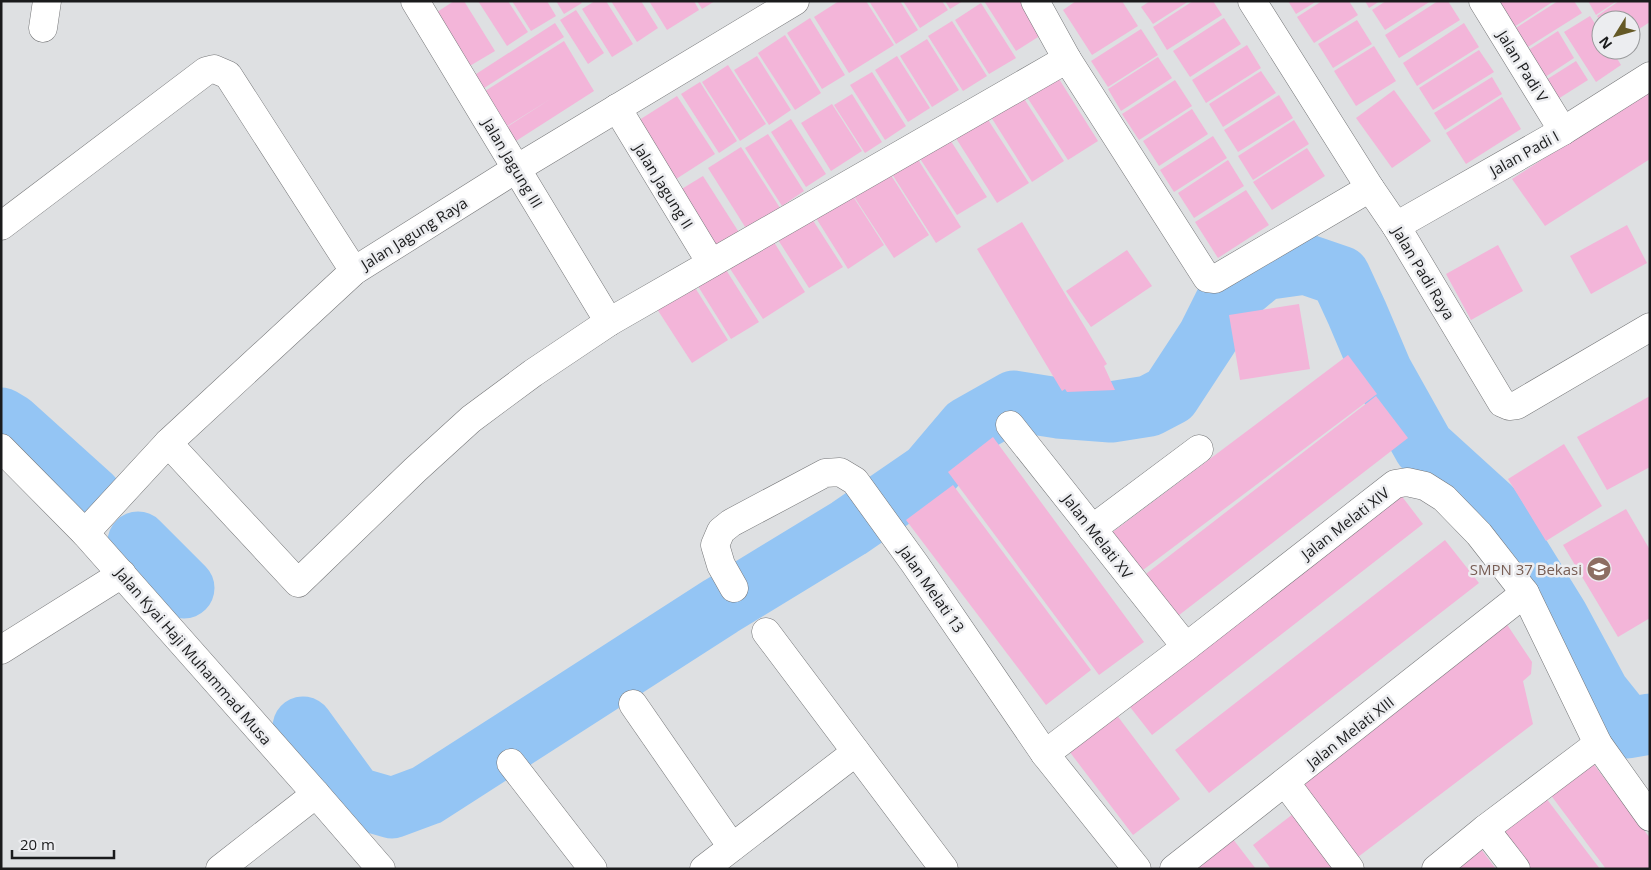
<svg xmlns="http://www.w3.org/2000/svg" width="1651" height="870" font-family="'Open Sans',sans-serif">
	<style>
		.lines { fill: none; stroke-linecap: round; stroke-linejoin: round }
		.river { stroke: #94c5f4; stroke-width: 61 }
		.building { fill: #f3b5d9 }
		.street-casing { stroke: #767779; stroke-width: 29 }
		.street { stroke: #fff; stroke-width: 28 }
		.labels { text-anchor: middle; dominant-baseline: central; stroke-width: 5; stroke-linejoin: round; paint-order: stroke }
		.street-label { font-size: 15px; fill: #1a1b1c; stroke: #ecedf0 }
		.education-label { font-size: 15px; fill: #785e54; stroke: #ecedf0; text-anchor: end }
	</style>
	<rect width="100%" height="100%" fill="#dee0e2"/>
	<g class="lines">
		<g class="river">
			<path d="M1,418L11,424L92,497"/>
			<path d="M138,542L184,588"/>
			<path d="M303,727L354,797L392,808L427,795L721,606L849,528L929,473L968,427L1014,401L1058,408L1111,412L1149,406L1170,395L1208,337L1226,301L1263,270L1305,264L1340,276L1357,313L1382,372L1424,447L1490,507L1558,617L1599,693L1627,728L1650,724"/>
		</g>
	</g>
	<g class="building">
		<path d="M454,1H464L495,51L468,67L434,14Z"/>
		<path d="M478,1H508L528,32L507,46Z"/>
		<path d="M512,1H547L556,16L531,31Z"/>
		<path d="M556,1H580L582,3L564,14Z"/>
		<path d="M595,1H606L633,44L612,57L582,9Z"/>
		<path d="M611,1H641L658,28L637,42Z"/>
		<path d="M649,1H694L699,10L667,30Z"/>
		<path d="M697,1H715L702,9Z"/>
		<path d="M839,1H866L894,45L849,73L814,17Z"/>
		<path d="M869,1H900L918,30L896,44Z"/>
		<path d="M903,1H942L948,10L920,28Z"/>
		<path d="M945,1H963L950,9Z"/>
		<path d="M984,1H1026L1046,32L1016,51Z"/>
		<path d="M1076,1H1122L1138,26L1092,55L1063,10Z"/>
		<path d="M1150,1H1189L1153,24L1141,7Z"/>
		<path d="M1193,1H1213L1222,15L1167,50L1153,27Z"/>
		<path d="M1288,1H1317L1296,14Z"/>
		<path d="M1322,1H1349L1358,15L1314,43L1297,17Z"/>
		<path d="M1365,1H1380L1369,8Z"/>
		<path d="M1386,1H1431L1385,30L1372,10Z"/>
		<path d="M1438,1H1448L1460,20L1399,58L1385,35Z"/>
		<path d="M1502,1H1554L1511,29L1496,5Z"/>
		<path d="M1558,1H1574L1582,13L1520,52L1508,33Z"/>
		<path d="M1588,1H1617L1596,15Z"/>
		<path d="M1619,1H1650V22L1631,34V20H1600L1597,16Z"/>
		<path d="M981,3L1016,58L989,74L955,20Z"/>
		<path d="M576,10L604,53L588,64L560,20Z"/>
		<path d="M1590,16L1601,33V50H1612L1621,65L1596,82L1564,32Z"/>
		<path d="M810,18L845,75L822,89L787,33Z"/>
		<path d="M1224,18L1241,44L1190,77L1173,51Z"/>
		<path d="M1357,20L1372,44L1333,68L1318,44Z"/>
		<path d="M952,21L987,76L963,91L928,36Z"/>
		<path d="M555,23L564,37L481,90L473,76Z"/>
		<path d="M1464,23L1479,47L1417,86L1403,63Z"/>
		<path d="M1141,29L1158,55L1108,87L1091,61Z"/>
		<path d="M1558,31L1574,58L1536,83L1519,56Z"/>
		<path d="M785,35L821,93L795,110L758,53Z"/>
		<path d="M927,39L959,90L932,107L900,56Z"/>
		<path d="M564,41L594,91L516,141L507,127L552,98L504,128L482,93Z"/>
		<path d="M1247,45L1261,68L1206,103L1192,80Z"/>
		<path d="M1374,46L1396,81L1356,106L1334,71Z"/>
		<path d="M1479,50L1494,72L1433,110L1419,88Z"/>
		<path d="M757,56L791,110L769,125L734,70Z"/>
		<path d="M897,56L930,108L908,122L875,70Z"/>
		<path d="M1158,57L1172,78L1121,111L1108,89Z"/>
		<path d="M1576,61L1588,80L1550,104L1538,85Z"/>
		<path d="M728,65L766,124L740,141L702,82Z"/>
		<path d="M1054,71L1098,141L1068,160L1023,91Z"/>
		<path d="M1261,71L1276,93L1223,127L1209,104Z"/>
		<path d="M872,72L906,126L885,140L850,85Z"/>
		<path d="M1492,77L1502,94L1445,130L1434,113Z"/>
		<path d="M1175,80L1192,106L1139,140L1122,114Z"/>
		<path d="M700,82L737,141L719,153L681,94Z"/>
		<path d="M1394,90L1431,141L1392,168L1356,118Z"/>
		<path d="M1650,90V159L1545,226L1512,179Z"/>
		<path d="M852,94L882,142L865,153L834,105Z"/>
		<path d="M1279,95L1293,118L1238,152L1224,130Z"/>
		<path d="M677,96L715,154L673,181L636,122Z"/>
		<path d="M1023,97L1064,161L1032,182L991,117Z"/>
		<path d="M1502,97L1521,129L1466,164L1446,133Z"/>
		<path d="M832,104L862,151L831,171L801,123Z"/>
		<path d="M1192,109L1208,134L1159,166L1143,141Z"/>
		<path d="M983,112L1029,183L997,203L952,132Z"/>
		<path d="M791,119L826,174L806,187L771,132Z"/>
		<path d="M1294,120L1309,144L1253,180L1238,156Z"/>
		<path d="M945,132L987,197L957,215L915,151Z"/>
		<path d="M768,134L804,191L782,206L745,148Z"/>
		<path d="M1213,136L1227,158L1174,192L1160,170Z"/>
		<path d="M741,147L780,208L747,230L708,168Z"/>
		<path d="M1307,148L1325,176L1272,210L1253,182Z"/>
		<path d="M917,158L961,227L936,243L892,174Z"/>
		<path d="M1228,160L1244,186L1194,218L1178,193Z"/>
		<path d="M889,172L929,235L894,258L853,195Z"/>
		<path d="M703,176L740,234L717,248L680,190Z"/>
		<path d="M847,187L884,245L848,269L811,210Z"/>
		<path d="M1246,190L1269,225L1218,258L1195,222Z"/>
		<path d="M807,211L843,267L809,288L773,232Z"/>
		<path d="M1022,222L1107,364L1104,366L1115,390L1067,392L1065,389L1062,391L977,249Z"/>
		<path d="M1627,225L1647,263L1591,294L1570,256Z"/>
		<path d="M769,234L805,292L763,319L725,261Z"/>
		<path d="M1498,245L1523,291L1471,320L1446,274Z"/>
		<path d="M1127,250L1152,286L1091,327L1066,291Z"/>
		<path d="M723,265L759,322L731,339L696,283Z"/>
		<path d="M694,286L728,340L692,363L657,309Z"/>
		<path d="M1299,304L1310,369L1240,380L1229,315Z"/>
		<path d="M1348,355L1377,394L1139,573L1110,534Z"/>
		<path d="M1376,396L1408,438L1174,619L1142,577Z"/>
		<path d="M1650,396V467L1607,490L1577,437Z"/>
		<path d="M993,437L1144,642L1099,675L948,472Z"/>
		<path d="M1564,444L1602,506L1546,541L1508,479Z"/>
		<path d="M953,485L1091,670L1046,705L906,520Z"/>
		<path d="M1394,486L1423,524L1152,735L1123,698Z"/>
		<path d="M1626,509L1650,550V618L1618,637L1563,545Z"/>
		<path d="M1445,540L1479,583L1209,793L1175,750Z"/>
		<path d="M1504,620L1532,662L1531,674L1523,681L1533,724L1358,857L1296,777Z"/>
		<path d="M1116,714L1180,799L1133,835L1069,751Z"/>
		<path d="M1592,762L1650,838V869H1606L1550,794Z"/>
		<path d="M1546,798L1600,869H1524L1498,835Z"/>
		<path d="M1293,814L1335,869H1271L1253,845Z"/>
		<path d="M1226,830L1256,869H1179Z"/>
		<path d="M1481,849L1496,869H1455Z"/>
	</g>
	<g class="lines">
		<defs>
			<g id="street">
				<path d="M415,1L609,322"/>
				<path d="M1035,1L1067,59"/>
				<path d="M1252,1L1370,188L1396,226L1502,403L1509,406L1517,405L1650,327"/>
				<path d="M1483,1L1563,131"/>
				<path d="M43,28L47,1"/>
				<path d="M617,108L711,263"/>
				<path d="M1,226L206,71L214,69L228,75L354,271"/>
				<path d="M1396,226L1563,131L1650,76"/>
				<path d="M1010,425L1186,647"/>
				<path d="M168,443L298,583L415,470L471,419L533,373L609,322L1067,59L1207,278L1215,279L1370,188"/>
				<path d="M1,448L85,533L316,794L381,869"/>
				<path d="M1092,529L1199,449"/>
				<path d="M85,533L168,443L354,271L516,169L795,1"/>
				<path d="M734,588L721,565L715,545L721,531L731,523L825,473L840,472L855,481L915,564L1045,754L1137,869"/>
				<path d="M766,632L944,869"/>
				<path d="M1,650L122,574"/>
				<path d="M633,704L732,847"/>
				<path d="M1045,754L1186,647L1395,484L1407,482L1425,486L1444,498L1479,534L1525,593L1598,744L1650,817"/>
				<path d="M511,763L593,869"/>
				<path d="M1285,782L1350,869"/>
				<path d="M1485,829L1516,869"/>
				<path d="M220,869L316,794"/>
				<path d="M704,869L856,752"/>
				<path d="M1174,869L1525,593"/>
				<path d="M1436,869L1485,829L1598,744"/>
			</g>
		</defs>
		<use href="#street" class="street-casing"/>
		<use href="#street" class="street"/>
	</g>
	<defs>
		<symbol id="school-disc" viewBox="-11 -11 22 22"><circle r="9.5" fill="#8d6e63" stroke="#ecedf0"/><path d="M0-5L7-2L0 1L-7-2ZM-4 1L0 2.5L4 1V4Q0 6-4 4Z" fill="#fff"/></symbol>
	</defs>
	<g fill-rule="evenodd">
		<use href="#school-disc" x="1585" y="555" width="28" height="28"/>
	</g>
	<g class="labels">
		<g class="street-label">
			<text transform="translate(1523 66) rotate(58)">Jalan Padi V</text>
			<text transform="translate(1524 153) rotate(-29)">Jalan Padi I</text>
			<text transform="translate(513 163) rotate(59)">Jalan Jagung III</text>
			<text transform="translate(664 186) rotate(58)">Jalan Jagung II</text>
			<text transform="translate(414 233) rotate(-32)">Jalan Jagung Raya</text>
			<text transform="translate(1424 273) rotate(59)">Jalan Padi Raya</text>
			<text transform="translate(1345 523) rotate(-38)">Jalan Melati XIV</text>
			<text transform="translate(1098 536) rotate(52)">Jalan Melati XV</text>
			<text transform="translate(932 589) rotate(55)">Jalan Melati 13</text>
			<text transform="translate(194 656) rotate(49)">Jalan Kyai Haji Muhammad Musa</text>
			<text transform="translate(1350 732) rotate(-38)">Jalan Melati XIII</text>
		</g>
		<g class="education-label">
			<text x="1582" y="569">SMPN 37 Bekasi</text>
		</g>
	</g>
	<rect width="1651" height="870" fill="none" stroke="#1a1b1c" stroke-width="5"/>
	<g transform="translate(1616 35) rotate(233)"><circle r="24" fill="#ecedf0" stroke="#98999b"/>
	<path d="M0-4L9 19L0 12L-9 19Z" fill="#655926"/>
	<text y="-8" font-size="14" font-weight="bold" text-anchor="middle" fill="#1a1b1c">N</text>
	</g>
	<path d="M12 850v8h102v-8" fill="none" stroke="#1a1b1c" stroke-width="2.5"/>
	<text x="20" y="850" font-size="15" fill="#1a1b1c" stroke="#ecedf0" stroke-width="4" paint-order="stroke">20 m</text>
</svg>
